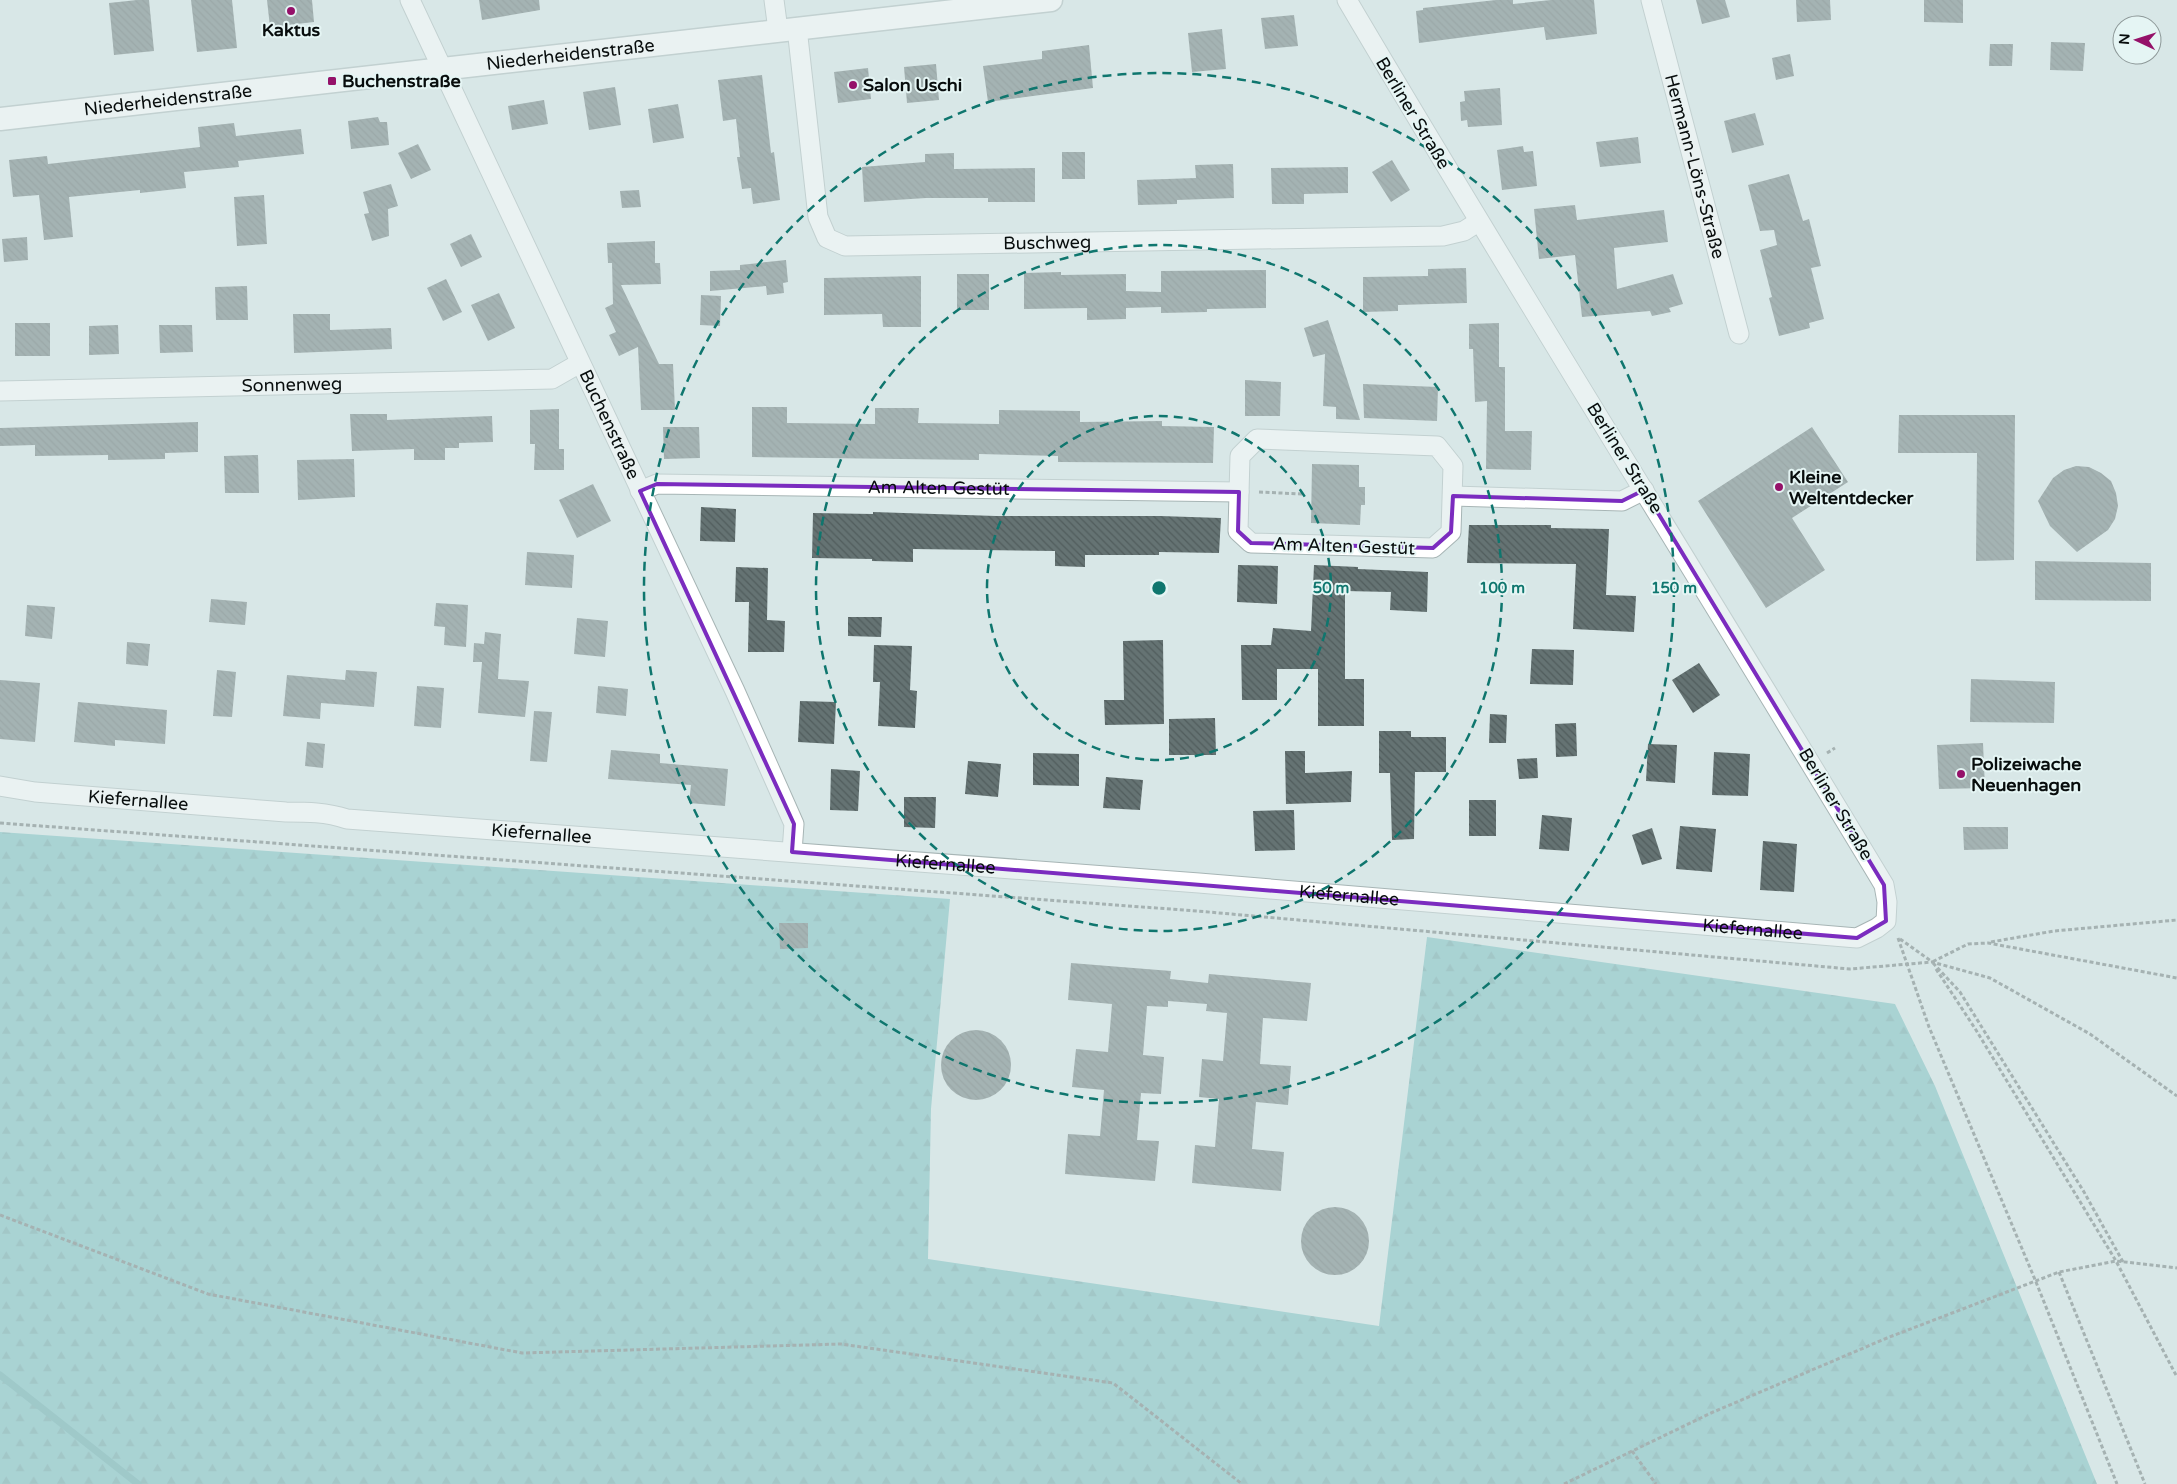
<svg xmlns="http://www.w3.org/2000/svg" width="2177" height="1484" font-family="'Varela Round',sans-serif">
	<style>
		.forest { fill: url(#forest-firs) }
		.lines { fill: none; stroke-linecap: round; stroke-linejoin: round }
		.stream { stroke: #59a4a5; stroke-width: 7 }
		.building { fill: url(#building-back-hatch) }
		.minor-casing { stroke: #a7b5b5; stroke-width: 21 }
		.tertiary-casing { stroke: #a7b5b5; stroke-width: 25 }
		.path { stroke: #677171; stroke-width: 3; stroke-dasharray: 4 2.5; stroke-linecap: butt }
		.minor { stroke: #fff; stroke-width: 19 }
		.tertiary { stroke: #fff; stroke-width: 22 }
		.marked { fill: none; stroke: #7b2cbf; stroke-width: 4; stroke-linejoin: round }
		.ring { fill: none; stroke: #0f766e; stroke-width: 2.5; stroke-dasharray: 9 6 }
		.poi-dot { fill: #951169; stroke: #e5f5f4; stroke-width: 2 }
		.labels { text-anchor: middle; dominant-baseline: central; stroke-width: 4; stroke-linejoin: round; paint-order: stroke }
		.poi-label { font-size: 18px; font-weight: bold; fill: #080d0d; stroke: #e5f5f4; text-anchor: start }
		.street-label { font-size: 18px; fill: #080d0d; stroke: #e5f5f4 }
		.centre { fill: #0f766e; stroke: #e5f5f4; stroke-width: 2.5 }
		.ring-label { font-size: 15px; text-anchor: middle; font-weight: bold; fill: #0f766e; stroke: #e5f5f4; stroke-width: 4; stroke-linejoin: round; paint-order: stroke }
	</style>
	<defs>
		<pattern id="forest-firs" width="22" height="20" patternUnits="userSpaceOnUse" patternTransform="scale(1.25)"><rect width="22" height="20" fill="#70babb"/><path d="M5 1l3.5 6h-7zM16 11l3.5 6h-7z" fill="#609fa0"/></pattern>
		<pattern id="building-back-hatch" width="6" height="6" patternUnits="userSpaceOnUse" patternTransform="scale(1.25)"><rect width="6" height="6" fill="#657373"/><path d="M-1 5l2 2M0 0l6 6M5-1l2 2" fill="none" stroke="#515d5d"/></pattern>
	</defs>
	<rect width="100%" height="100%" fill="#d8e7e7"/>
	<path class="forest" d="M0,832L950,899L931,1109L928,1259L1379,1326L1427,937L1895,1004L1935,1086L2097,1484H0Z"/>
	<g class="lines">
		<path class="stream" d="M0,1375L138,1484"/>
	</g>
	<g class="building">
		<path d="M137,0H149L154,51L114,55L109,3Z"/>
		<path d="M191,0H232L237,48L197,52Z"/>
		<path d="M267,0H312L314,22L270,27Z"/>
		<path d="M479,0H539L540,10L482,20Z"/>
		<path d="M1496,0H1513V4L1551,0H1594L1597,34L1546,40L1544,27L1419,43L1416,11L1423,10V8Z"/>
		<path d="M1696,0H1725L1730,17L1702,24Z"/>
		<path d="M1796,0H1830L1831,20L1797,22Z"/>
		<path d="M1924,0H1963V23L1924,22Z"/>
		<path d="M1294,15L1298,46L1265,49L1261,18Z"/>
		<path d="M1222,29L1226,69L1192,72L1188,33Z"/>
		<path d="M2051,42L2085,43L2083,71L2050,70Z"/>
		<path d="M1990,44H2013L2012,66H1989Z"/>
		<path d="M1089,45L1093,88L988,102L983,66L1042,59V51Z"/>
		<path d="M1790,54L1794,76L1776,80L1772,58Z"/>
		<path d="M936,64L939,100L907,103L904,67Z"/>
		<path d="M868,68L871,99L838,103L834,72Z"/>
		<path d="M762,75L771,153L774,152L780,200L753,204L751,188L742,189L737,157H740L736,119L723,121L718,80Z"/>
		<path d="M615,87L621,125L589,130L583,92Z"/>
		<path d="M1500,88L1502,125L1468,127L1467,120L1461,121L1460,102L1465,101L1464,91Z"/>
		<path d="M544,100L548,124L512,130L508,106Z"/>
		<path d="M678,104L684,138L653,143L648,109Z"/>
		<path d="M1755,113L1764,145L1732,153L1724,121Z"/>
		<path d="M378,117L380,122H387L389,145L351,149L348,121Z"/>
		<path d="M234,123L236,136L301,129L304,154L238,161L239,167L184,172L186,188L140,193V190L69,197L73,237L44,240L39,195L13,197L9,160L47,156L48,164L200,147L198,127Z"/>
		<path d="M1638,137L1641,163L1600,167L1596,142Z"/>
		<path d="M418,144L431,170L411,179L398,153Z"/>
		<path d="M1523,146L1524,152L1533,151L1537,186L1502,190L1497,150Z"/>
		<rect x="1062" y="152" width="23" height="27"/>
		<path d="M954,153V169L1035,168V202H988V198H926L864,202L862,167L925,162V154Z"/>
		<path d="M1392,160L1410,190L1391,202L1372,172Z"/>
		<path d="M1233,164L1234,198L1177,200V204L1138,205L1137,180L1196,178L1195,165Z"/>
		<path d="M1348,167V193L1304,194V204H1272L1271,168Z"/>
		<path d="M1789,174L1803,221L1809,219L1821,266L1811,268L1824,319L1809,323L1810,328L1779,336L1769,298L1772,297L1760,250L1777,245L1774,230L1760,231L1748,185Z"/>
		<path d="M391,184L398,206L388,209L389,236L372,241L364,214L369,213L363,192Z"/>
		<path d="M639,190L641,207L622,208L620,191Z"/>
		<path d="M264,195L267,244L237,246L234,197Z"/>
		<path d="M1575,205L1577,220L1664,210L1668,242L1614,248L1617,289L1673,274L1683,304L1669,308L1671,312L1652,316L1650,311L1582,317L1575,255L1539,259L1534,209Z"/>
		<path d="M471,234L482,257L461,267L450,244Z"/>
		<path d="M27,237L28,260L4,262L2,239Z"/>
		<path d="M655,241V263H660L661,284L621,285L659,364H673L675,410H641L638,347L619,356L609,335L616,332L605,308L613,304L612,263H608L607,243Z"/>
		<path d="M786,260L788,282L783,283L784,293L767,295L766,286L710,291V271L740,270V265Z"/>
		<path d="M1466,268L1467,303L1398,305V311L1363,312V277L1428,276V269Z"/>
		<path d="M1266,270V308L1207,309V312L1161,313V307L1126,308V319L1087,320V308L1024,309V273L1061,272V275L1126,274V291L1161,292V271Z"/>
		<rect x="957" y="274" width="32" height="36"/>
		<path d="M921,276V327H883L882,314L824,315V278Z"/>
		<path d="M446,279L462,312L443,321L427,288Z"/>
		<path d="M247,286L248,320H216L215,287Z"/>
		<path d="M499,293L515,328L488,341L471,305Z"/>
		<path d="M701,295L721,296L720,326L700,325Z"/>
		<path d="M293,314H330V330L391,328L392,349L294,353Z"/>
		<path d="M1328,320L1341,360L1360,420L1336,419V407L1323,406L1325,354L1313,357L1304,328Z"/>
		<rect x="15" y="323" width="35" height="33"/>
		<path d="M1499,323V367H1505V431H1532L1531,470L1486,469L1487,401L1475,402L1473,349H1469V324Z"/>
		<path d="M118,325L119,354L89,355V326Z"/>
		<path d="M159,325H192L193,352L160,353Z"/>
		<path d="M1245,380L1281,382L1280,416H1245Z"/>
		<path d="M1363,384L1438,387L1437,421L1364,418Z"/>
		<path d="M752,407H787V423L875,424V408H919L918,423L999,424V410L1080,411V422L1162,421V426L1214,427L1213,463L1058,462V456L979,454V460L752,457Z"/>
		<path d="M559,409V449H564V470H534L535,444H530V410Z"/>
		<path d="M350,414H387V420L492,416L493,442L459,443V448H445V460H414V449L352,451Z"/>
		<path d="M1899,415H2015L2014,560L1976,561L1977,453H1898Z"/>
		<path d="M198,422V452L165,453V459L108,460V455L35,456V445L0,446V428Z"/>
		<path d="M663,427H699L700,458L664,459Z"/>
		<path d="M1812,427L1848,482L1792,518L1825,570L1766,608L1698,501Z"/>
		<path d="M258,455L259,493H225L224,456Z"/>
		<path d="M354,459L355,497L298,500L297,460Z"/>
		<path d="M1312,464L1359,465V487H1365V505H1361L1360,525L1311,523Z"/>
		<path d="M2076,466L2089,467L2101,473L2111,481L2116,493L2118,506L2115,519L2108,530L2077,552L2050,526L2038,501L2053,478L2064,470Z"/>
		<path d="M593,484L611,521L577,538L559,500Z"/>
		<path d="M701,507L736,509L735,542L700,541Z"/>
		<path d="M873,512L996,516H1160L1221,518L1219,553L1159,552V555H1085V567L1055,566V551L913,549V562L872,561V559L812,558L813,513L873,514Z"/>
		<path d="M1469,525H1551V528L1609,529L1606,595L1636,596L1634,632L1573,629L1576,564L1467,563Z"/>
		<path d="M527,552L574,555L572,588L525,585Z"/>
		<path d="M2035,561L2151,563V601L2035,600Z"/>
		<path d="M1238,565L1278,566L1277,604L1237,602Z"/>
		<path d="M1314,565L1358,567V569L1428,572L1427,612L1390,610L1391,592L1345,591V679H1364V726H1318V669H1277V700H1242L1241,645H1271L1273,628L1311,631Z"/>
		<path d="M736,567L768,568L767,620L785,621L784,652H748L749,602H735Z"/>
		<path d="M211,599L247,602L245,625L209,622Z"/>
		<path d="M436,603L468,605L466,647L444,645L445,627L434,626Z"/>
		<path d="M27,605L55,607L52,639L25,636Z"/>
		<path d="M848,617H882L881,637L848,636Z"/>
		<path d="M577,618L608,621L605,657L574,654Z"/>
		<path d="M485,632L501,634L498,679L529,681L525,717L478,713L482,662H473L474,643L484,644Z"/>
		<path d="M1163,640L1164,724L1105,725L1104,700H1124L1123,641Z"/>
		<path d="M127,642L150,644L148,666L126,664Z"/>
		<path d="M874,645L912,646L910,690L917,691L915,728L878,726L880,682H873Z"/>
		<path d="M1532,649L1574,650L1573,685L1530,684Z"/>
		<path d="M1699,663L1720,695L1693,713L1672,680Z"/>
		<path d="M217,670L236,672L232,717L213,716Z"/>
		<path d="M346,670L377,672L374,707L321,703L320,719L283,716L287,675L345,680Z"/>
		<path d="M1971,679L2055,682L2054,723L1970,722Z"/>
		<path d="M0,680L40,683L35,742L0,739Z"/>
		<path d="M417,686L444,688L441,728L414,726Z"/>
		<path d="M598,686L628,689L626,716L596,713Z"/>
		<path d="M800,701L836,702L834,744L798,742Z"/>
		<path d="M78,702L167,710L165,744L115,740V746L74,742Z"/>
		<path d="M534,711L552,712L547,762L530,761Z"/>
		<path d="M1490,714L1507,715L1506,743H1489Z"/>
		<path d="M1215,718L1216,755H1169V719Z"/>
		<path d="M1576,723L1577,756L1556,757L1555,724Z"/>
		<path d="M1379,731H1411V737H1446V772H1415L1414,839L1392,840L1390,773H1379Z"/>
		<path d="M307,742L325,744L323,768L305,766Z"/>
		<path d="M1983,743L1985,788L1939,789L1937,745Z"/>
		<path d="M1648,744L1677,745L1675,783L1646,781Z"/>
		<path d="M611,750L660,754V763L728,769L725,806L689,803L691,785L608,779Z"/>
		<path d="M1285,751H1305V773L1352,771L1351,802L1286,804Z"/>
		<path d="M1714,752L1750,754L1748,796L1712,795Z"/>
		<path d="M1033,753L1079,754V786L1033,785Z"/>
		<path d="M1537,758L1538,778L1519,779L1517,759Z"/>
		<path d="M968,761L1001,764L998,797L965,794Z"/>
		<path d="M831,769L860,771L858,811L830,810Z"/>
		<path d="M1106,777L1143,780L1140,810L1103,808Z"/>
		<path d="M904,797H936L935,828L904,827Z"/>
		<rect x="1469" y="800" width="27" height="36"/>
		<path d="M1294,810L1295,850L1255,851L1253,811Z"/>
		<path d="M1542,815L1572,818L1569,851L1539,849Z"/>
		<path d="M1680,826L1716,829L1712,872L1676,869Z"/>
		<path d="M1963,827H2008V849L1964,850Z"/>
		<path d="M1652,828L1662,859L1642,865L1632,835Z"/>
		<path d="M1763,841L1797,844L1794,892L1760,890Z"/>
		<path d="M779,923H808V948L780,949Z"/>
		<path d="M1071,963L1171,971L1170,979L1208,983L1209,974L1311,983L1307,1021L1263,1018L1260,1064L1291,1066L1288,1105L1256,1102L1252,1149L1284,1152L1281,1191L1192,1183L1195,1145L1215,1147L1219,1099L1199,1097L1202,1059L1223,1061L1227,1013L1206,1011L1207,1004L1168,1001V1007L1147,1006L1143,1055L1164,1057L1161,1094L1141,1093L1137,1140L1159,1141L1155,1181L1065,1174L1068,1134L1100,1136L1104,1090L1072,1087L1076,1049L1108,1052L1112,1004L1068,1000Z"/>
		<circle cx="976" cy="1065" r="35"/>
		<circle cx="1335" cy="1241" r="34"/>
	</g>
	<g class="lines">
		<defs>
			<g id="minor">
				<path id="s1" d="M410,0L735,691L794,824L792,852"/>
				<path d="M774,0L778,30"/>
				<path id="s2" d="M1651,0L1739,334"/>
				<path id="s3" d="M797,28L818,217L827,238L845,246L1443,236L1464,231L1478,222"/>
				<path id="s4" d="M0,391L552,379L580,363"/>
				<path d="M1257,439L1437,446L1453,466L1451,532L1433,548L1251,543L1238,531L1240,456Z"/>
				<path id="s5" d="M640,491L657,484L1239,492"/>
				<path d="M1453,496L1622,501L1644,490"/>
				<path id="s6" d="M0,786L35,792L286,812C307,812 326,812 347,819L1199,883L1857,938L1877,928L1886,921L1887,902L1884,885C1706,589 1522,297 1347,0"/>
			</g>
			<g id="tertiary">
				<path id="s7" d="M0,119L1051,0"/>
			</g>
		</defs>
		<use href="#minor" class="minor-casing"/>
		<use href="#tertiary" class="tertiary-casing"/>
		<g class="path">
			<path d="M1259,492L1302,494"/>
			<path d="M1827,753L1835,748"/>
			<path d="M0,823L1197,911L1850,969L1932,962L1990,978L2090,1034L2177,1096"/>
			<path d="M1898,938L1929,1027L2036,1282L2117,1484"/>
			<path d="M1900,939L1931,961"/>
			<path d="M1991,942L2054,931L2177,920"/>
			<path d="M1936,969L1976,1030L2116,1261L2177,1377"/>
			<path d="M0,1215L208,1294L522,1353L841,1344L1113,1383L1242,1484"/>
			<path d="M2123,1262L2084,1192L1960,992L1932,962L1968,944L1988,943L2177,978"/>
			<path d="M2059,1272L2145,1484"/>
			<path d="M1632,1451L1656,1484"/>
			<path d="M1564,1484L1711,1413L1887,1338L2059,1272L2116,1261L2177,1268"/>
		</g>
		<use href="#minor" class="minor"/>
		<use href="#tertiary" class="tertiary"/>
	</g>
	<path d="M0 0H2177V1484H0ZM657,484L1239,492L1238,531L1251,543L1433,548L1451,532L1453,496L1622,501L1644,490L1884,885L1886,921L1857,938L792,852L794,824L640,491Z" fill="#d8e7e7" fill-opacity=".55" fill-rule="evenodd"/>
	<path class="marked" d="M657,484L1239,492L1238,531L1251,543L1433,548L1451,532L1453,496L1622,501L1644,490L1884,885L1886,921L1857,938L792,852L794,824L640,491Z"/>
	<g class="ring">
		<circle cx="1159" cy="588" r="172"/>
		<circle cx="1159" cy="588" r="343"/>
		<circle cx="1159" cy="588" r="515"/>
	</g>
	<g class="poi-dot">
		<circle cx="291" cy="11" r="5"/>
		<rect x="327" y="76" width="10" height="10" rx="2.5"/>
		<circle cx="853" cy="85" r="5"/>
		<circle cx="1779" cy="487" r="5"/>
		<circle cx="1961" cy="774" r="5"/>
	</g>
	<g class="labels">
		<g class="poi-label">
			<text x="291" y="30" text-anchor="middle">Kaktus</text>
			<text x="342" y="81">Buchenstraße</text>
			<text x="863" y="85">Salon Uschi</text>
			<text x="1789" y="477">Kleine<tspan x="1789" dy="21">Weltentdecker</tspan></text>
			<text x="1971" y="764">Polizeiwache<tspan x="1971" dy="21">Neuenhagen</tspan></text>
		</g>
		<g class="street-label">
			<text stroke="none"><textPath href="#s7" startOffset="574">Niederheidenstraße</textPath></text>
			<text stroke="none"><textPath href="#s7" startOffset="169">Niederheidenstraße</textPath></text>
			<text transform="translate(1413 113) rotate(59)">Berliner Straße</text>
			<text stroke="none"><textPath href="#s2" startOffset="172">Hermann-Löns-Straße</textPath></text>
			<text stroke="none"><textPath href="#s3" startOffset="435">Buschweg</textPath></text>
			<text stroke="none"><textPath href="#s4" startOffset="292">Sonnenweg</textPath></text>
			<text stroke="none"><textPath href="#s1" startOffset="469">Buchenstraße</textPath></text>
			<text transform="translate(1625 458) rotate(58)">Berliner Straße</text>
			<text stroke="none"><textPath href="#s5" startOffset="300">Am Alten Gestüt</textPath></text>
			<text transform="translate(1344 546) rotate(2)">Am Alten Gestüt</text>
			<text stroke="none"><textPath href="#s6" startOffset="139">Kiefernallee</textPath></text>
			<text transform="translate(1836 804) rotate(59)">Berliner Straße</text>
			<text stroke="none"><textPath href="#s6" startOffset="544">Kiefernallee</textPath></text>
			<text stroke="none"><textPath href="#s6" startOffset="949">Kiefernallee</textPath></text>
			<text stroke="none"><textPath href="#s6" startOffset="1354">Kiefernallee</textPath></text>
			<text stroke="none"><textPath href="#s6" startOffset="1759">Kiefernallee</textPath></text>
		</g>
	</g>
	<circle cx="1159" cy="588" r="8" class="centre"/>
	<g class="ring-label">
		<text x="1331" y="593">50 m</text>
		<text x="1502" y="593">100 m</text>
		<text x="1674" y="593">150 m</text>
	</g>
	<g transform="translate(2137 40) rotate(274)"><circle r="24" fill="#e5f5f4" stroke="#8d9898"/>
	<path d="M0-4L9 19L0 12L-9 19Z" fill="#951169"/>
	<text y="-8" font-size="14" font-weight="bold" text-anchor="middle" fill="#080d0d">N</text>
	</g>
</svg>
